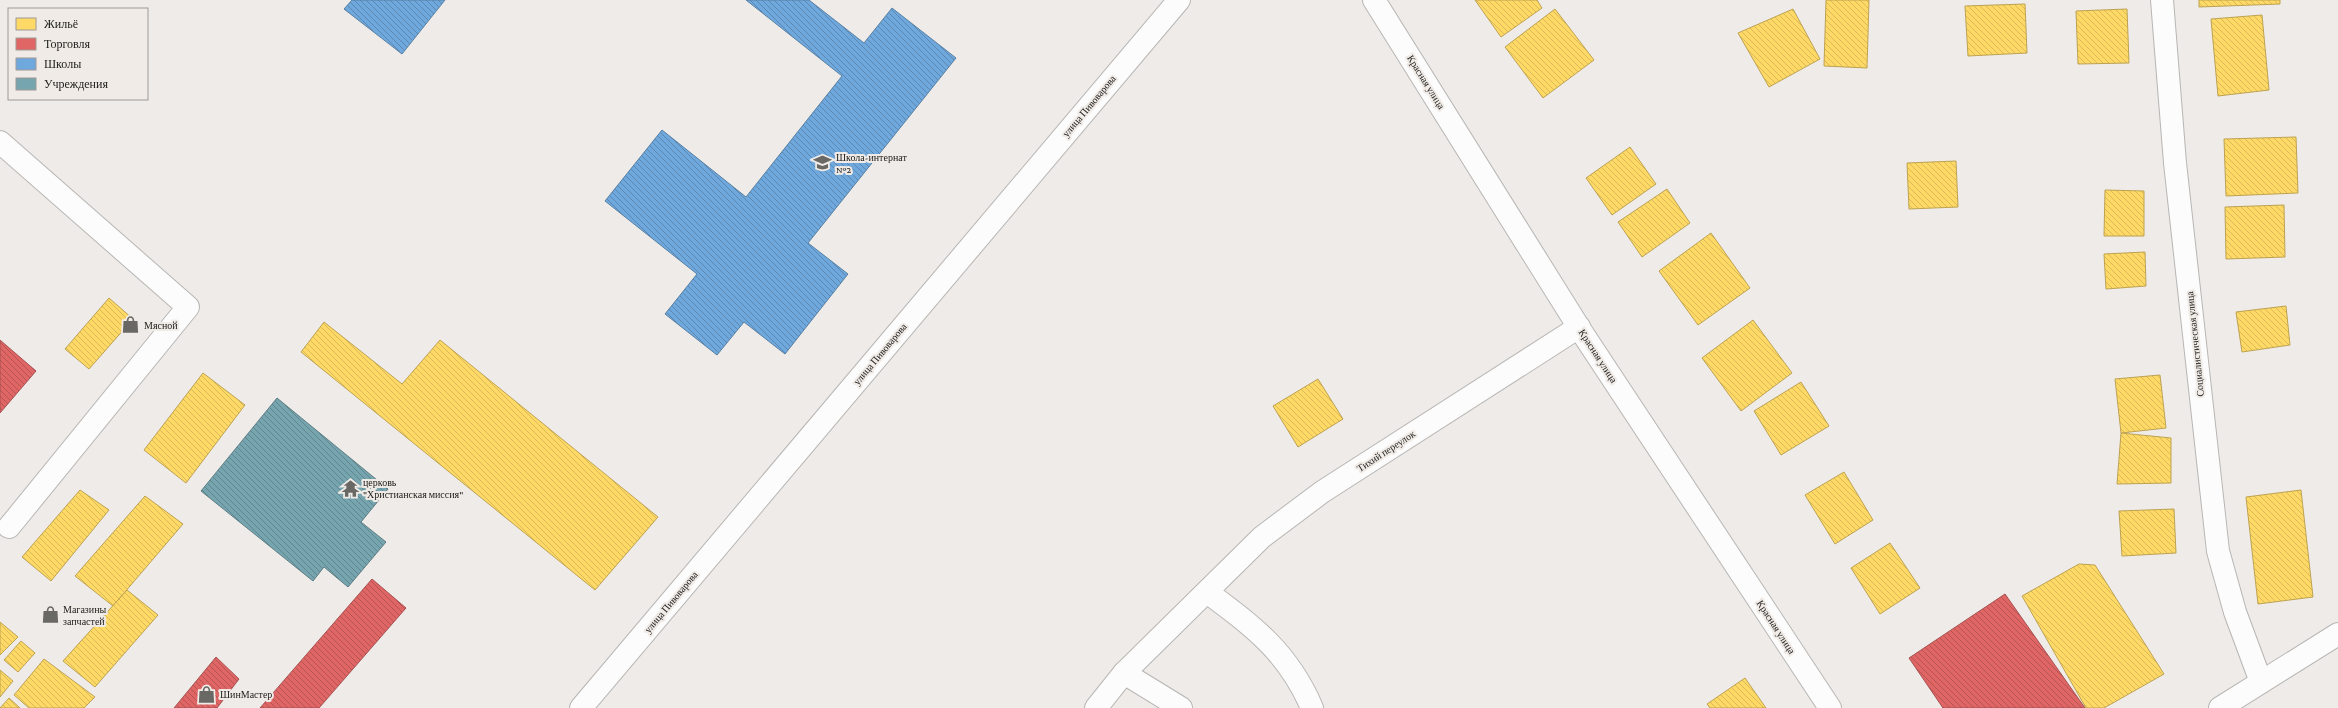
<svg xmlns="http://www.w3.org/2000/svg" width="2338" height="708" font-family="'Crimson Pro',serif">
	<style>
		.homes { fill: url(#homes-back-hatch); stroke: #bda251 }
		.shops { fill: url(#shops-back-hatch); stroke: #a75151 }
		.schools { fill: url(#schools-back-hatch); stroke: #5880a3 }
		.public { fill: url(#public-back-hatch); stroke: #5d7d84 }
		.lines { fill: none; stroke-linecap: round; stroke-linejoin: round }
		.minor-casing { stroke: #b8b6b4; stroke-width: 24 }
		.minor { stroke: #fcfcfc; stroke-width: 22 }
		.labels { text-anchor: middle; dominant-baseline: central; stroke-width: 4; stroke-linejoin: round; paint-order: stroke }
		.street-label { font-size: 10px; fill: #22211f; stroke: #f0ebe6 }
		.poi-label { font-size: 10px; fill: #22211f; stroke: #f0ebe6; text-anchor: start }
	</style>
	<defs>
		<pattern id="homes-back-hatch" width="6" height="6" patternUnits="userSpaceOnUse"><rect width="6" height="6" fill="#ffd966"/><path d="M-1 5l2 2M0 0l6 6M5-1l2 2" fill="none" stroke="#daba58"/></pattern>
		<pattern id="shops-back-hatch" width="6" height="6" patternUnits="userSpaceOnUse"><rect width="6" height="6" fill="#e06666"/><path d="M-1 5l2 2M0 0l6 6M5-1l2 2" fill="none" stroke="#b55453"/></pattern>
		<pattern id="schools-back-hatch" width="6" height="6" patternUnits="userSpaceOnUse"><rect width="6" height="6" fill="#6fa8dc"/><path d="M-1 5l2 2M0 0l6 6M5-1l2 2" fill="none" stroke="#5b88b2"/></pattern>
		<pattern id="public-back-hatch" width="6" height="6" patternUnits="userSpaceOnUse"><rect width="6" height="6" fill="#76a5af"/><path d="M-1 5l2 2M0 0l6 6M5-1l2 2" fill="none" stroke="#60868e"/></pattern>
	</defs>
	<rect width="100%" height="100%" fill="#eeebe8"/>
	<g class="homes">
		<path d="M1475,0H1537L1542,8L1501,37Z"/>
		<path d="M1826,0H1869L1867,68L1824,66Z"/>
		<path d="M2199,0H2280V4L2199,7Z"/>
		<path d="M2025,4L2027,53L1968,56L1965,6Z"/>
		<path d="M1555,9L1594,60L1543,98L1505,47Z"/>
		<path d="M1793,9L1820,59L1769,87L1738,33Z"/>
		<path d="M2127,9L2129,63L2078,64L2076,11Z"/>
		<path d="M2262,15L2269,90L2218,96L2211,19Z"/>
		<path d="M2296,137L2298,193L2226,196L2224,139Z"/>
		<path d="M1630,147L1656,184L1612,215L1586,178Z"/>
		<path d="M1956,161L1958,207L1909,209L1907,163Z"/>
		<path d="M1667,189L1690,223L1642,257L1618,222Z"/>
		<path d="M2105,190L2144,191V236H2104Z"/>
		<path d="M2284,205L2285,257L2226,259L2225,207Z"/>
		<path d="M1711,233L1750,288L1698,325L1659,271Z"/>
		<path d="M2145,252L2146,286L2106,289L2104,254Z"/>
		<path d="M109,298L133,319L89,369L65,349Z"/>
		<path d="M2286,306L2290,345L2242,352L2236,312Z"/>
		<path d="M1753,320L1792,373L1741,411L1702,358Z"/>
		<path d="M324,322L402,384L440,340L658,517L595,590L301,352Z"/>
		<path d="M203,373L245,405L186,483L144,450Z"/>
		<path d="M2160,375L2166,428L2121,433L2115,379Z"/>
		<path d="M1318,379L1343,419L1298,447L1273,406Z"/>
		<path d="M1801,382L1829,426L1781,455L1754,411Z"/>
		<path d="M2121,433L2171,438V483L2117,484Z"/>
		<path d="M1844,472L1873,520L1835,544L1805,495Z"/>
		<path d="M80,490L109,510L51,581L22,557Z"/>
		<path d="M2301,490L2313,597L2258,604L2246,497Z"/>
		<path d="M145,496L183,524L113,606L75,576Z"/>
		<path d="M2174,509L2176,553L2122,556L2119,511Z"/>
		<path d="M1890,543L1920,588L1880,614L1851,568Z"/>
		<path d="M2079,564L2095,565L2164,674L2104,708H2086L2022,596Z"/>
		<path d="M127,590L158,615L95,687L63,661Z"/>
		<path d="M0,622L18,637L0,655Z"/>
		<path d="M21,641L35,653L18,672L4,660Z"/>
		<path d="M44,659L95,697L84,708H29L14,695Z"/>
		<path d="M0,670L13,681L0,697Z"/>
		<path d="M1745,678L1766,708H1710L1707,704Z"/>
		<path d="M9,698L20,708H0Z"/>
	</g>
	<g class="shops">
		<path d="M0,340L36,371L0,413Z"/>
		<path d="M372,579L406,608L319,708H260Z"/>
		<path d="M2005,594L2085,708H1943L1909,658Z"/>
		<path d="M216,657L239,679L217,708H174Z"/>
	</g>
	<g class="schools">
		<path d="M352,0H445L402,54L344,9Z"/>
		<path d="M746,0H809L864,43L892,8L956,58L808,243L848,274L785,354L744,322L717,355L665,314L697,274L605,201L662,130L746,197L842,76Z"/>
	</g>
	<path class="public" d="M277,398L388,489L361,522L386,542L348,587L324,567L313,581L201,491Z"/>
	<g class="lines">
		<defs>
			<g id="minor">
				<path d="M1374,0L1583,334L1830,708"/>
				<path d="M2162,0L2175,163L2218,551L2235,612L2261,682"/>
				<path d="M0,142L188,307L9,527"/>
				<path d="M1207,592C1254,627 1288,652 1312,708"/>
				<path d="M1124,673L1181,708"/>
				<path d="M581,708L1179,0"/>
				<path d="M1096,708L1124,673L1262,537L1322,492L1579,327"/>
				<path d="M2220,708L2338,634"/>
			</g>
		</defs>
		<use href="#minor" class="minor-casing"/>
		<use href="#minor" class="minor"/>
	</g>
	<defs>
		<symbol id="school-bare" viewBox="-9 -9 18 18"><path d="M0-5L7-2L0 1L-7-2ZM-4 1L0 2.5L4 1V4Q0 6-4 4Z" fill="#696865" stroke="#f0ebe6" stroke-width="2.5" paint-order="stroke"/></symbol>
		<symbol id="shop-bare" viewBox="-9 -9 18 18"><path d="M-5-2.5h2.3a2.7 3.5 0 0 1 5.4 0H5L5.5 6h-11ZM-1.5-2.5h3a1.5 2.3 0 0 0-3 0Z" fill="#696865" stroke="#f0ebe6" stroke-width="2.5" paint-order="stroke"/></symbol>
		<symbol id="temple-bare" viewBox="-9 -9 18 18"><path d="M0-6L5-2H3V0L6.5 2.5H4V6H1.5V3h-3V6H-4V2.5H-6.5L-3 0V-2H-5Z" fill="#696865" stroke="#f0ebe6" stroke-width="2.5" paint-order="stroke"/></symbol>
	</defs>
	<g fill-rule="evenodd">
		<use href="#school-bare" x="810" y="150" width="25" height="25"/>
		<use href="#shop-bare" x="118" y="312" width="25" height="25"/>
		<use href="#temple-bare" x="338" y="476" width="25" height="25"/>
		<use href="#shop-bare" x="38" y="602" width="25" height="25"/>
		<use href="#shop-bare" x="194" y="682" width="25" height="25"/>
	</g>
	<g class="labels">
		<g class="street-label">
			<text transform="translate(1426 82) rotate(58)">Красная улица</text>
			<text transform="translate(1089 106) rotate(-50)">улица Пивоварова</text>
			<text transform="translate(2195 344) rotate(-96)">Социалистическая улица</text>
			<text transform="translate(880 354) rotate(-50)">улица Пивоварова</text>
			<text transform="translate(1598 356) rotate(57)">Красная улица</text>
			<text transform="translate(1386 451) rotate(-33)">Тихий переулок</text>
			<text transform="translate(671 602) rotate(-50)">улица Пивоварова</text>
			<text transform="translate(1776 627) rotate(57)">Красная улица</text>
		</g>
		<g class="poi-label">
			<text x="836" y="157">Школа-интернат<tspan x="836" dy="12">№2</tspan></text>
			<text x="144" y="325">Мясной</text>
			<text x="363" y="482">церковь<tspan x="363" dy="12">"Христианская миссия"</tspan></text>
			<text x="63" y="609">Магазины<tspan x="63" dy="12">запчастей</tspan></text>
			<text x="220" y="694">ШинМастер</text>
		</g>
	</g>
	<rect x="8" y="8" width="140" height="92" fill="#f0ebe6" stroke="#9e9a96"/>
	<rect x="16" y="18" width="20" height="12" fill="#ffd966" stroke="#9e9a96"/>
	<text x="44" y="28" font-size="12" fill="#22211f">Жильё</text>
	<rect x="16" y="38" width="20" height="12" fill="#e06666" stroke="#9e9a96"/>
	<text x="44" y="48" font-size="12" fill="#22211f">Торговля</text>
	<rect x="16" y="58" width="20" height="12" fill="#6fa8dc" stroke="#9e9a96"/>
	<text x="44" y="68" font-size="12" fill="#22211f">Школы</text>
	<rect x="16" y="78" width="20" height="12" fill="#76a5af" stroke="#9e9a96"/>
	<text x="44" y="88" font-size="12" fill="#22211f">Учреждения</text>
</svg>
